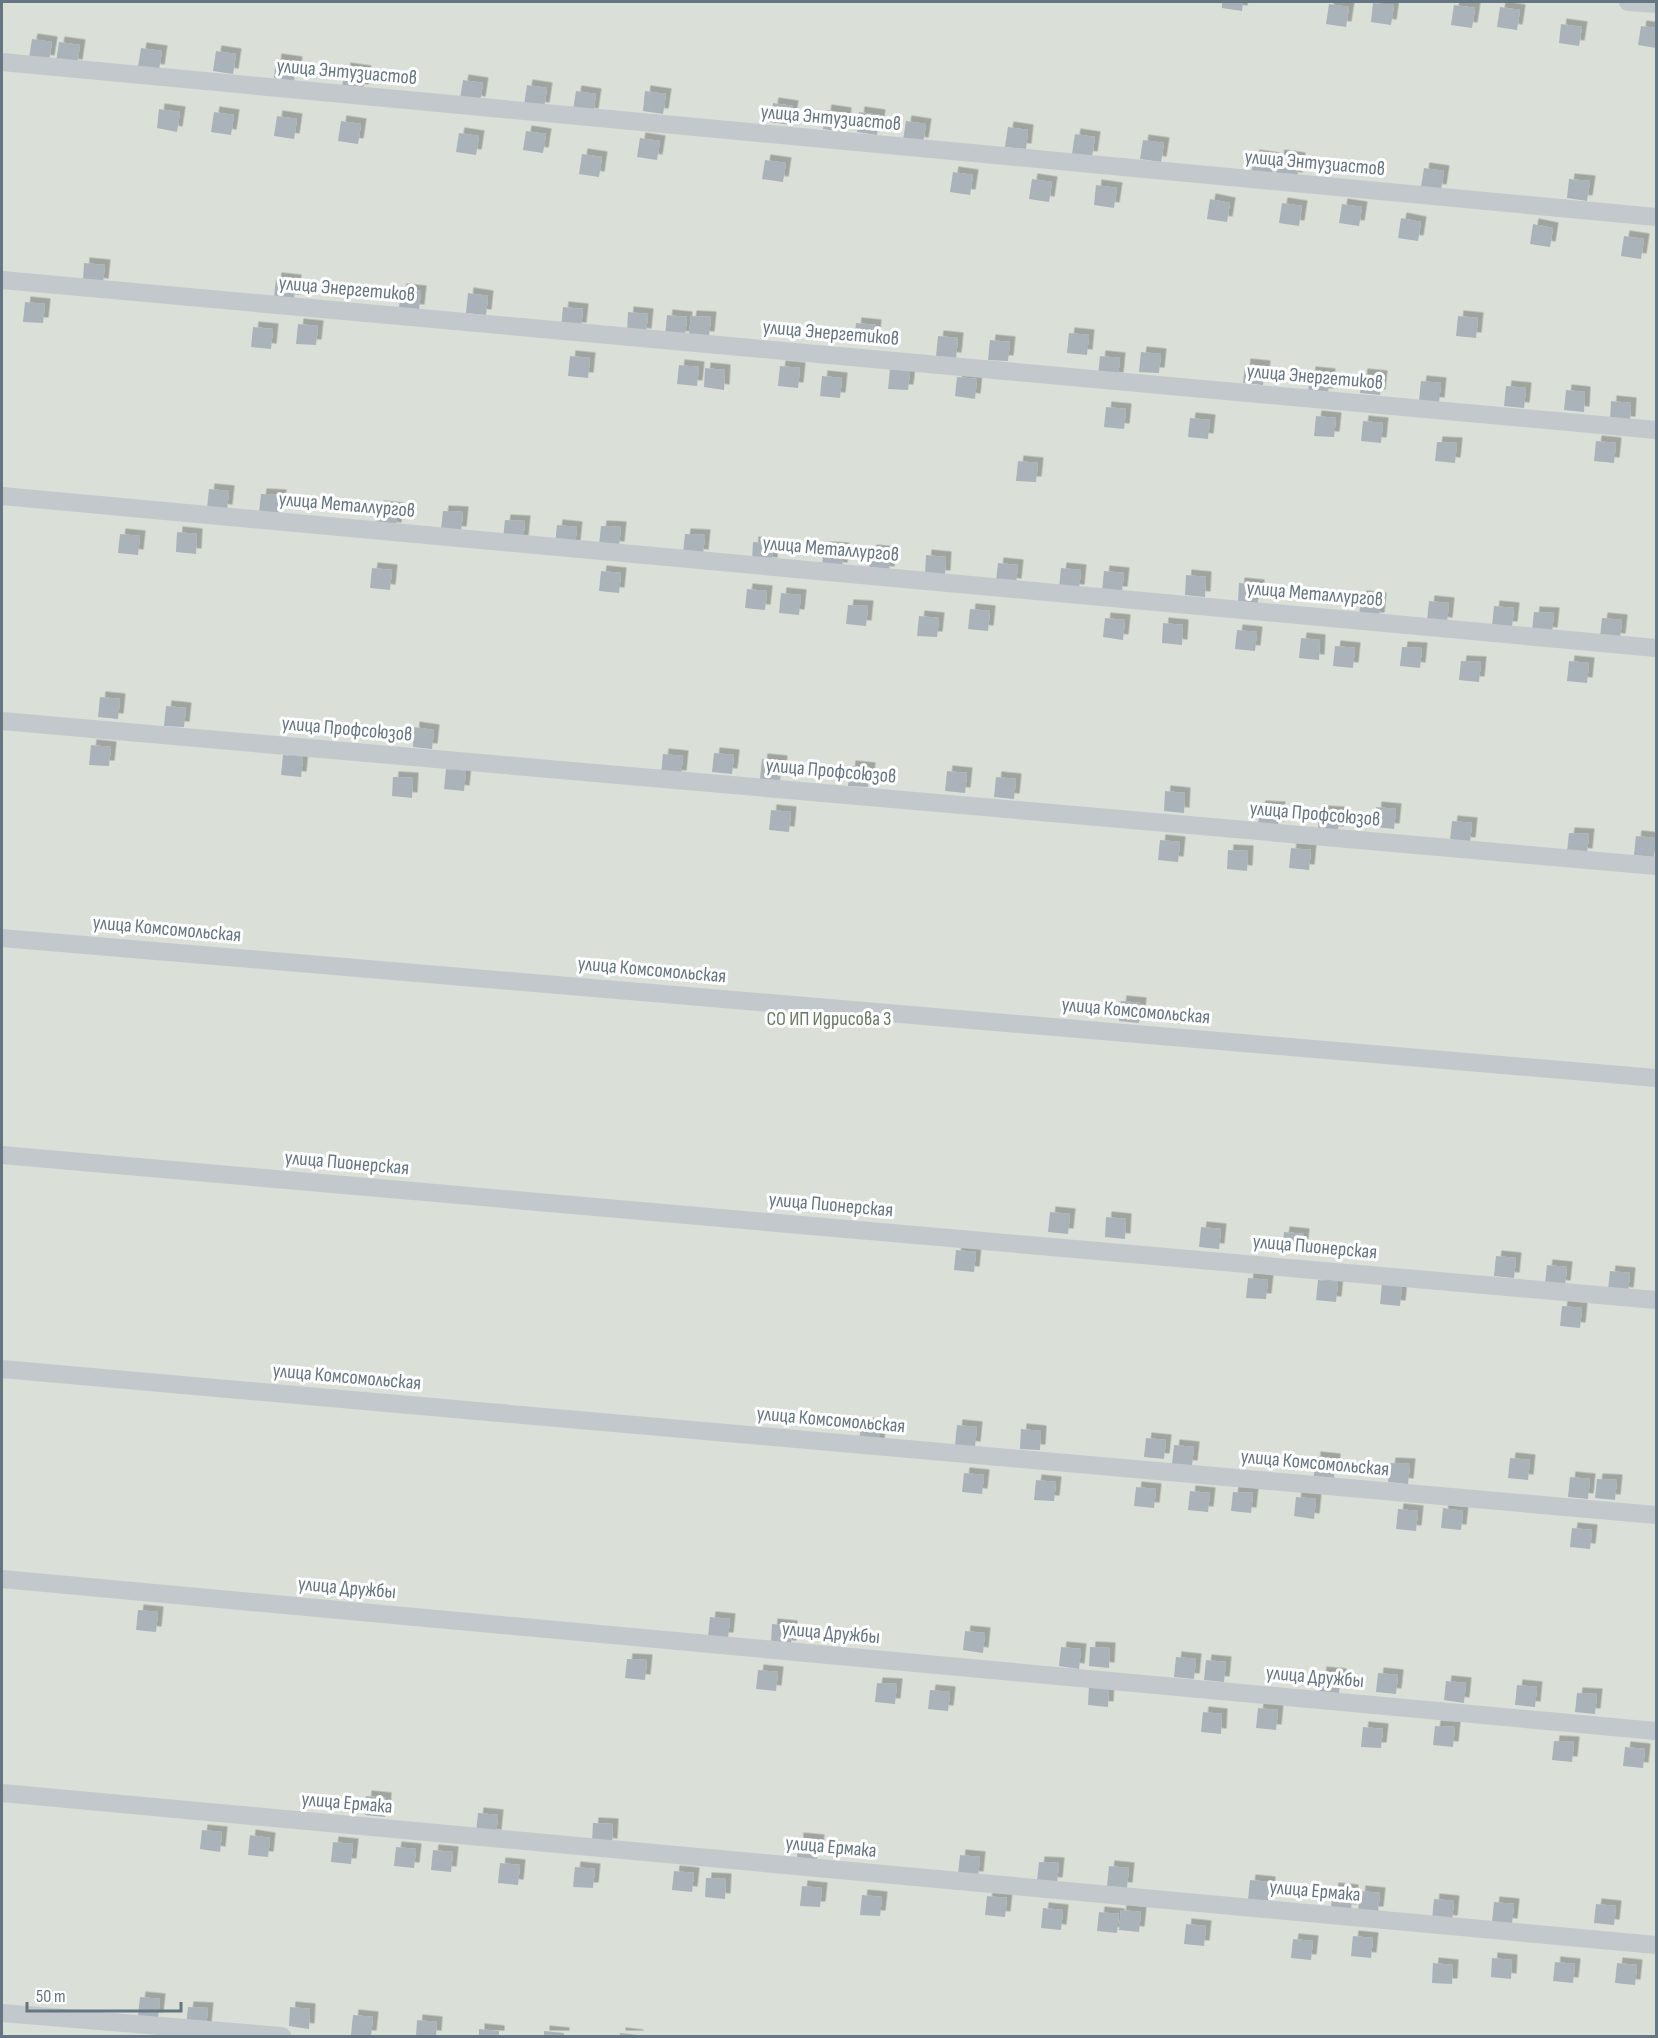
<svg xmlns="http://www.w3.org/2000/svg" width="1658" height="2038" font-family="'Sofia Sans Condensed',sans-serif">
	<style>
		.green { fill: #dadfd7 }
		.building { fill: #aab3b9; filter: url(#shadow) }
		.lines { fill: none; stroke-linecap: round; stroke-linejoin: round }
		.street { stroke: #c3c8cc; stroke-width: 18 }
		.labels { text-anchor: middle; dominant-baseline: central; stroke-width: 6; stroke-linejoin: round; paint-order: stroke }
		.street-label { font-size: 20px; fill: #657683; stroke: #fff }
		.park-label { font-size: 20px; fill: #687a64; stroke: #fff }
	</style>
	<defs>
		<filter id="shadow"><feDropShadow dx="5.5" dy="-5.5" stdDeviation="0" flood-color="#0004"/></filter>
	</defs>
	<rect width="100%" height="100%" fill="#fafaf8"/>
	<rect class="green" x="2" y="2" width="1654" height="2034"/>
	<g class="building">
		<path d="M1222,2H1243L1242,11L1222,8Z"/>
		<path d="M1373,3L1394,5L1391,25L1371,22Z"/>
		<path d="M1329,4L1349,7L1346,27L1326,24Z"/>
		<path d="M1454,5L1475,8L1472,28L1451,25Z"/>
		<path d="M1500,7L1520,10L1517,30L1497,27Z"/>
		<path d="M1561,24L1582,27L1579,46L1559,43Z"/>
		<path d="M1641,26L1656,28V48L1638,45Z"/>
		<path d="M32,39L52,42L49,61L29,58Z"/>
		<path d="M59,42L80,45L77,65L56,62Z"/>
		<path d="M141,48L162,51L159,70L138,67Z"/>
		<path d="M216,51L236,54L233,74L213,71Z"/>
		<path d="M276,59L297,62L294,81L274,78Z"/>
		<path d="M345,68L366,71L363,90L342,87Z"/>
		<path d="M463,80L483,83L480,102L460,99Z"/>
		<path d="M527,85L547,88L544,108L524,105Z"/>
		<path d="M576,91L596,94L593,114L573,110Z"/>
		<path d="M645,91L666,94L663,114L643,111Z"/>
		<path d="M773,103L793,106L790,125L770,122Z"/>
		<path d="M159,109L180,112L177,132L157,128Z"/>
		<path d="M826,110L846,113L844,132L823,129Z"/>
		<path d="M214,112L234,115L231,135L211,132Z"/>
		<path d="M859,112L880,115L877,135L857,132Z"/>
		<path d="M277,116L297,119L294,139L274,136Z"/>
		<path d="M341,121L361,124L358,144L338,141Z"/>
		<path d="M906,121L926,124L923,143L903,140Z"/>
		<path d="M1008,127L1028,130L1026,149L1005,147Z"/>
		<path d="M526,131L546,134L543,153L523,150Z"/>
		<path d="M459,133L479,136L476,155L456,152Z"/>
		<path d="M1075,134L1095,137L1092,157L1072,154Z"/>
		<path d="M640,138L660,141L657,160L637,157Z"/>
		<path d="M1143,140L1164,143L1161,162L1140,159Z"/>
		<path d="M582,154L602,157L599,177L579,174Z"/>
		<path d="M1254,155L1274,158L1272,177L1251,174Z"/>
		<path d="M1279,155L1300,158L1297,178L1276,175Z"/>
		<path d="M765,160L786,163L783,182L762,179Z"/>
		<path d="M1424,168L1444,171L1441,190L1421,187Z"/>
		<path d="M953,172L973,175L970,195L950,192Z"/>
		<path d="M1032,179L1052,182L1049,202L1029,199Z"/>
		<path d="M1569,179L1590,181L1587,201L1567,198Z"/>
		<path d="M1096,185L1117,188L1114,208L1094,205Z"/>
		<path d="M1210,199L1230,203L1227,222L1207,219Z"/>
		<path d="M1282,203L1302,206L1299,226L1279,223Z"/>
		<path d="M1342,204L1362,207L1359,226L1339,223Z"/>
		<path d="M1401,218L1421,222L1418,241L1398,238Z"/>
		<path d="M1533,224L1553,228L1550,247L1530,244Z"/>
		<path d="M1624,236L1644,239L1641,259L1621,256Z"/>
		<path d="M84,263L105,265L103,284L83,282Z"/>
		<path d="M276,278L296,280L294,300L274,298Z"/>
		<path d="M401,289L421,291L419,310L399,308Z"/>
		<path d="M468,293L488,296L486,315L466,313Z"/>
		<path d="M25,302L45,304L43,323L23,322Z"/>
		<path d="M563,307L583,309L581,328L561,327Z"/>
		<path d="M628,312L648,314L646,334L627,332Z"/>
		<path d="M667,315L687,317L685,337L665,335Z"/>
		<path d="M691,316L711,317L709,337L689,335Z"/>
		<path d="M1458,316L1478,318L1476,338L1456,336Z"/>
		<path d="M856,323L876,325L874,345L854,343Z"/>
		<path d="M298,324L318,326L316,345L296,344Z"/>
		<path d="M253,327L273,329L271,349L251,347Z"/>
		<path d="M1069,333L1089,335L1087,355L1067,353Z"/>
		<path d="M938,336L958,338L956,358L936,356Z"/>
		<path d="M990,340L1010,342L1008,361L988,360Z"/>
		<path d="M1141,352L1161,354L1159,373L1139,372Z"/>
		<path d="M570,356L590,358L588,378L568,376Z"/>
		<path d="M1100,356L1120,358L1118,378L1098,376Z"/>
		<path d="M1245,364L1265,366L1263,385L1243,383Z"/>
		<path d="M679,365L699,367L697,386L677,384Z"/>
		<path d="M780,366L800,368L798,388L778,386Z"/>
		<path d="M705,368L725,370L724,390L704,387Z"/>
		<path d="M890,369L910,371L908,390L888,389Z"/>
		<path d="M1310,372L1330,374L1328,394L1308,392Z"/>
		<path d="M1362,374L1382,376L1380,395L1360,393Z"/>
		<path d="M822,376L842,378L840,398L820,396Z"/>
		<path d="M957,377L977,379L975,399L955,396Z"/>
		<path d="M1421,381L1441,383L1439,403L1419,401Z"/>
		<path d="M1506,386L1526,388L1524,408L1504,406Z"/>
		<path d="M1566,390L1585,392L1584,412L1564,410Z"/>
		<path d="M1611,401L1631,403L1630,422L1610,421Z"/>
		<path d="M1106,407L1126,409L1124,429L1104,427Z"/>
		<path d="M1316,416L1336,418L1334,437L1314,436Z"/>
		<path d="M1190,418L1210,420L1208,439L1188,437Z"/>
		<path d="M1363,421L1383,423L1381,443L1361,441Z"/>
		<path d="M1596,441L1616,443L1614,463L1594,461Z"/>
		<path d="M1437,442L1457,443L1455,463L1435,461Z"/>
		<path d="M1018,461L1038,463L1036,482L1016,481Z"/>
		<path d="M209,489L229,491L227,510L207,508Z"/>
		<path d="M261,494L281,495L279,515L259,513Z"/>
		<path d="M378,506L398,508L396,528L376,526Z"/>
		<path d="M443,511L463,512L461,532L441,530Z"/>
		<path d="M505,520L525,521L523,541L503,539Z"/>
		<path d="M557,525L577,527L575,546L555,545Z"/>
		<path d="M601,526L621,527L619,547L599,545Z"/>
		<path d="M177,532L197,534L196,554L176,552Z"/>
		<path d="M120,534L140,536L138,555L118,553Z"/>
		<path d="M685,534L705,535L703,555L683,553Z"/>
		<path d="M753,542L773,544L772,563L752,561Z"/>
		<path d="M824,547L844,548L842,568L822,566Z"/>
		<path d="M871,550L891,552L889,572L869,570Z"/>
		<path d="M926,555L946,557L945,576L925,575Z"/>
		<path d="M998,563L1018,565L1016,584L996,582Z"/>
		<path d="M372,568L392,570L390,590L370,588Z"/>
		<path d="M1061,568L1081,570L1079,590L1059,588Z"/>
		<path d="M601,571L621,573L619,593L599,591Z"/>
		<path d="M1104,571L1124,573L1122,592L1102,591Z"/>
		<path d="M1186,575L1206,577L1205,597L1185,595Z"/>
		<path d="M1239,583L1259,585L1258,604L1238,602Z"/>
		<path d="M747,589L767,591L765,610L745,608Z"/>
		<path d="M781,593L801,595L799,615L779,613Z"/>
		<path d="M1361,596L1381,598L1379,618L1359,616Z"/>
		<path d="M1429,601L1449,603L1447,623L1427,621Z"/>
		<path d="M848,605L868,606L866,626L846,624Z"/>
		<path d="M1494,606L1514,608L1512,627L1492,626Z"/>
		<path d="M970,609L990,611L988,631L968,629Z"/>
		<path d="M1534,612L1554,613L1552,633L1532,631Z"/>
		<path d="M919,616L939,618L937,637L917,636Z"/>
		<path d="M1105,618L1125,620L1123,640L1103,637Z"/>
		<path d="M1602,618L1622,620L1620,639L1600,637Z"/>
		<path d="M1163,623L1183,625L1182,645L1162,643Z"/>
		<path d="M1237,630L1257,632L1255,651L1235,649Z"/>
		<path d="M1301,638L1320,640L1319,660L1299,658Z"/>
		<path d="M1335,646L1355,648L1353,668L1333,666Z"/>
		<path d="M1402,647L1422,648L1420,668L1400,666Z"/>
		<path d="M1461,661L1481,662L1479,682L1459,680Z"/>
		<path d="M1569,661L1589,663L1587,683L1567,681Z"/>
		<path d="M100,697L120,699L118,719L98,717Z"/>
		<path d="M166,706L186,708L184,727L164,726Z"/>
		<path d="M414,727L434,730L432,749L413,747Z"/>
		<path d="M91,745L111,747L109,766L89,765Z"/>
		<path d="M714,753L734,755L732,774L712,772Z"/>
		<path d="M663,754L683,756L681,776L661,774Z"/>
		<path d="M283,755L303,757L301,777L281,775Z"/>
		<path d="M762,759L782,761L780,781L760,779Z"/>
		<path d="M850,766L870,768L868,787L848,786Z"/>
		<path d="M446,769L466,771L464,791L444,789Z"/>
		<path d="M947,771L967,773L965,793L945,791Z"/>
		<path d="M393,777L413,778L412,798L392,796Z"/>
		<path d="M996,777L1016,779L1014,799L994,797Z"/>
		<path d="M1165,791L1185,793L1184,813L1164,811Z"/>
		<path d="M1260,806L1280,807L1278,827L1258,825Z"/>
		<path d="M1376,807L1396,809L1394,829L1375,827Z"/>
		<path d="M771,810L791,812L789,832L769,830Z"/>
		<path d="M1319,811L1339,812L1338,832L1318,830Z"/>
		<path d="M1452,821L1472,823L1470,843L1450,841Z"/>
		<path d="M1569,833L1589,834L1587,854L1567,852Z"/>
		<path d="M1636,836L1656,838L1654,857L1634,855Z"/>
		<path d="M1160,840L1180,842L1178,862L1158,860Z"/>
		<path d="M1291,848L1311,850L1309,870L1289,868Z"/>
		<path d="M1228,850L1248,851L1247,871L1227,869Z"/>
		<path d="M1121,1001L1141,1003L1139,1023L1119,1021Z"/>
		<path d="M1050,1212L1070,1214L1068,1234L1048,1232Z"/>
		<path d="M1106,1217L1126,1219L1125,1239L1105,1237Z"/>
		<path d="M1201,1227L1221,1229L1219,1249L1199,1247Z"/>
		<path d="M1284,1232L1304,1234L1302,1253L1282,1251Z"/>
		<path d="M956,1250L976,1252L974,1272L954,1270Z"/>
		<path d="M1496,1256L1516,1258L1514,1278L1494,1276Z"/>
		<path d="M1547,1265L1567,1267L1565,1286L1545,1284Z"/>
		<path d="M1610,1271L1630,1273L1628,1293L1608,1290Z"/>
		<path d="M1248,1278L1268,1280L1266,1299L1246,1298Z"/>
		<path d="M1318,1280L1338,1282L1336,1302L1316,1300Z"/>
		<path d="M1382,1284L1402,1286L1400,1306L1380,1304Z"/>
		<path d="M1562,1306L1582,1308L1580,1328L1560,1326Z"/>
		<path d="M861,1423L881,1425L879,1444L859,1442Z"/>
		<path d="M957,1425L977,1427L975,1447L955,1445Z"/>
		<path d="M1021,1429L1041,1431L1040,1450L1020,1449Z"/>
		<path d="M1146,1438L1166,1440L1164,1459L1144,1457Z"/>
		<path d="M1174,1445L1194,1447L1192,1466L1172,1464Z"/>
		<path d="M1315,1457L1335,1459L1334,1478L1314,1476Z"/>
		<path d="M1510,1458L1530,1460L1528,1480L1508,1478Z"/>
		<path d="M1390,1463L1410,1464L1408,1484L1388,1482Z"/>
		<path d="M964,1473L984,1475L982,1494L962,1492Z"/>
		<path d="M1570,1477L1590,1479L1588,1499L1568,1497Z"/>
		<path d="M1597,1479L1617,1480L1615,1500L1595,1498Z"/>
		<path d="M1036,1480L1056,1482L1054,1501L1034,1500Z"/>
		<path d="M1136,1487L1156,1489L1154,1508L1134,1506Z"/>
		<path d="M1190,1491L1210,1493L1208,1512L1188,1510Z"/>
		<path d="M1233,1492L1253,1493L1251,1513L1231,1511Z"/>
		<path d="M1296,1497L1316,1499L1314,1519L1294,1516Z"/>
		<path d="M1443,1508L1463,1511L1461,1530L1441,1528Z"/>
		<path d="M1398,1509L1418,1511L1416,1531L1396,1529Z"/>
		<path d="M1572,1528L1592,1530L1590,1549L1570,1547Z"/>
		<path d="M138,1610L158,1612L156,1632L136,1630Z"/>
		<path d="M710,1617L730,1619L728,1638L708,1637Z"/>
		<path d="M772,1624L792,1626L791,1646L771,1644Z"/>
		<path d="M965,1631L985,1633L983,1653L963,1650Z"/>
		<path d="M1061,1647L1081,1649L1079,1669L1059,1666Z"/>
		<path d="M1090,1647L1110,1648L1109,1668L1089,1666Z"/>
		<path d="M1176,1657L1196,1659L1194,1679L1174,1677Z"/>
		<path d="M627,1659L647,1660L645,1680L625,1678Z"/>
		<path d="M1206,1660L1226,1662L1224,1682L1204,1680Z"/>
		<path d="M758,1670L778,1672L776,1691L756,1689Z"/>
		<path d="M1321,1672L1341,1674L1339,1693L1319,1692Z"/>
		<path d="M1378,1673L1398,1675L1396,1694L1376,1692Z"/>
		<path d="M1446,1681L1466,1683L1464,1703L1444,1700Z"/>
		<path d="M877,1683L897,1684L895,1704L875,1702Z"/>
		<path d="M1517,1685L1537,1687L1535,1707L1515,1705Z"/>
		<path d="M1089,1686L1109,1688L1108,1707L1088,1705Z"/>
		<path d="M930,1690L950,1692L948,1711L928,1709Z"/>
		<path d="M1577,1693L1597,1694L1595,1714L1575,1712Z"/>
		<path d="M1258,1708L1278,1710L1276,1730L1256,1728Z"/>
		<path d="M1203,1712L1222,1714L1221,1734L1201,1732Z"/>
		<path d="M1435,1726L1455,1727L1453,1747L1433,1745Z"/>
		<path d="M1363,1727L1383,1729L1381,1748L1361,1747Z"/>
		<path d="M1554,1741L1574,1742L1572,1762L1552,1760Z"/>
		<path d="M1625,1747L1645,1749L1643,1768L1623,1766Z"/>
		<path d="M366,1796L386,1798L385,1817L365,1815Z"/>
		<path d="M478,1813L498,1815L496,1835L476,1833Z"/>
		<path d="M593,1823L613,1824L612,1844L592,1842Z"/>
		<path d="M202,1830L222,1832L220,1852L200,1849Z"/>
		<path d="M250,1835L270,1838L268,1857L248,1855Z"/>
		<path d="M798,1838L819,1840L817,1860L797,1858Z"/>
		<path d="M333,1842L353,1844L351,1864L331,1862Z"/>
		<path d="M396,1847L416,1849L414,1868L394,1866Z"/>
		<path d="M433,1850L453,1852L451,1872L431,1870Z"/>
		<path d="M960,1855L980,1857L978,1877L958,1875Z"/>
		<path d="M1039,1862L1059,1863L1057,1883L1037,1881Z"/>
		<path d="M500,1863L520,1865L518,1885L498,1883Z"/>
		<path d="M1109,1866L1129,1868L1127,1888L1107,1886Z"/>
		<path d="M575,1867L595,1869L593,1888L573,1887Z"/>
		<path d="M674,1871L694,1873L692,1892L672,1890Z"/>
		<path d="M706,1878L726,1879L725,1899L705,1897Z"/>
		<path d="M1250,1880L1270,1882L1268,1902L1248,1900Z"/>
		<path d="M802,1886L822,1888L820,1907L800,1906Z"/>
		<path d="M1333,1888L1353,1890L1351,1910L1331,1908Z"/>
		<path d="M1360,1891L1380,1893L1378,1912L1358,1911Z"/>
		<path d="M862,1895L882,1897L880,1916L860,1915Z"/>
		<path d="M987,1896L1007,1898L1005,1917L985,1915Z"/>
		<path d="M1434,1899L1454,1901L1452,1921L1432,1919Z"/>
		<path d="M1494,1902L1514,1904L1512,1924L1492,1922Z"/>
		<path d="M1596,1904L1616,1906L1614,1925L1594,1923Z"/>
		<path d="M1043,1908L1063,1910L1061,1930L1041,1928Z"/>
		<path d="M1121,1910L1141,1912L1139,1932L1119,1930Z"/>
		<path d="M1099,1912L1119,1914L1117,1933L1097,1931Z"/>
		<path d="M1186,1924L1206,1926L1204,1946L1184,1944Z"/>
		<path d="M1353,1936L1373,1938L1371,1958L1351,1956Z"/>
		<path d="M1293,1939L1313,1941L1311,1960L1291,1958Z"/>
		<path d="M1492,1958L1512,1960L1511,1979L1491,1977Z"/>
		<path d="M1555,1962L1575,1964L1573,1983L1553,1981Z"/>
		<path d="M1433,1963L1453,1965L1452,1984L1432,1983Z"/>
		<path d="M1617,1963L1637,1965L1635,1985L1615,1983Z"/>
		<path d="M140,1997L160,1999L158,2018L138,2016Z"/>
		<path d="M188,2007L208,2008L206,2028L186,2026Z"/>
		<path d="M290,2007L310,2009L309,2029L289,2026Z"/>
		<path d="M353,2015L373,2017L371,2036L351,2035Z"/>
		<path d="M417,2020L437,2022L436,2036H416Z"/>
		<path d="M479,2029L499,2031V2036H479Z"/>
		<path d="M544,2031L564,2033V2036H544Z"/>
		<path d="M620,2033L638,2035V2036H620Z"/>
	</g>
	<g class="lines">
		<g class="street">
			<path d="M1628,2L1656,4"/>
			<path d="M2,62L1656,217"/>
			<path d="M2,280L1656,430"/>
			<path d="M2,496L1656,648"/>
			<path d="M2,721L1656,866"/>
			<path d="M2,938L1656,1078"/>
			<path d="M2,1155L1656,1300"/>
			<path d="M2,1369L1656,1515"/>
			<path d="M2,1579L1656,1731"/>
			<path d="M2,1793L1656,1945"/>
			<path d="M2,2013L282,2036"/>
		</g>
	</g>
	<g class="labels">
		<g class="street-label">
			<text transform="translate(347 72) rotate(5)">улица Энтузиастов</text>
			<text transform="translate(831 118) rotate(5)">улица Энтузиастов</text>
			<text transform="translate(1315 163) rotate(5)">улица Энтузиастов</text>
			<text transform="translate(347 289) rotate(5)">улица Энергетиков</text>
			<text transform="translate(831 333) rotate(5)">улица Энергетиков</text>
			<text transform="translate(1315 377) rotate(5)">улица Энергетиков</text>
			<text transform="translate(347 505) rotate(5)">улица Металлургов</text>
			<text transform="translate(831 549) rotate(5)">улица Металлургов</text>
			<text transform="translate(1315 594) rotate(5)">улица Металлургов</text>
			<text transform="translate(347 729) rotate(5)">улица Профсоюзов</text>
			<text transform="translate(831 771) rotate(5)">улица Профсоюзов</text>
			<text transform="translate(1315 814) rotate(5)">улица Профсоюзов</text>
			<text transform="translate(167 929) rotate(5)">улица Комсомольская</text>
			<text transform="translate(652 970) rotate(5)">улица Комсомольская</text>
			<text transform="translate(1136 1011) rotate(5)">улица Комсомольская</text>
			<text transform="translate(347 1163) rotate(5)">улица Пионерская</text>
			<text transform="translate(831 1205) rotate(5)">улица Пионерская</text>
			<text transform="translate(1315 1247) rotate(5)">улица Пионерская</text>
			<text transform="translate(347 1377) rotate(5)">улица Комсомольская</text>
			<text transform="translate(831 1420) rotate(5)">улица Комсомольская</text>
			<text transform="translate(1315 1463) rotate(5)">улица Комсомольская</text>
			<text transform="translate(347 1588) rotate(5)">улица Дружбы</text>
			<text transform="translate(831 1633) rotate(5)">улица Дружбы</text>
			<text transform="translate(1315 1677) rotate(5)">улица Дружбы</text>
			<text transform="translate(347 1803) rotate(5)">улица Ермака</text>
			<text transform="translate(831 1847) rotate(5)">улица Ермака</text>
			<text transform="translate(1315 1891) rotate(5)">улица Ермака</text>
		</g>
		<g class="park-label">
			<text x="829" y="1019">СО ИП Идрисова 3</text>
		</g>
	</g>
	<rect width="1658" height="2038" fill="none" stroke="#657683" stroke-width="6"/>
	<path d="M27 2002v9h154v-9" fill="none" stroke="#657683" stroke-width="3"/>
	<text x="36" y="2002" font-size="18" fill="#657683" stroke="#ffffff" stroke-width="4.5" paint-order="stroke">50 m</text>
</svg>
